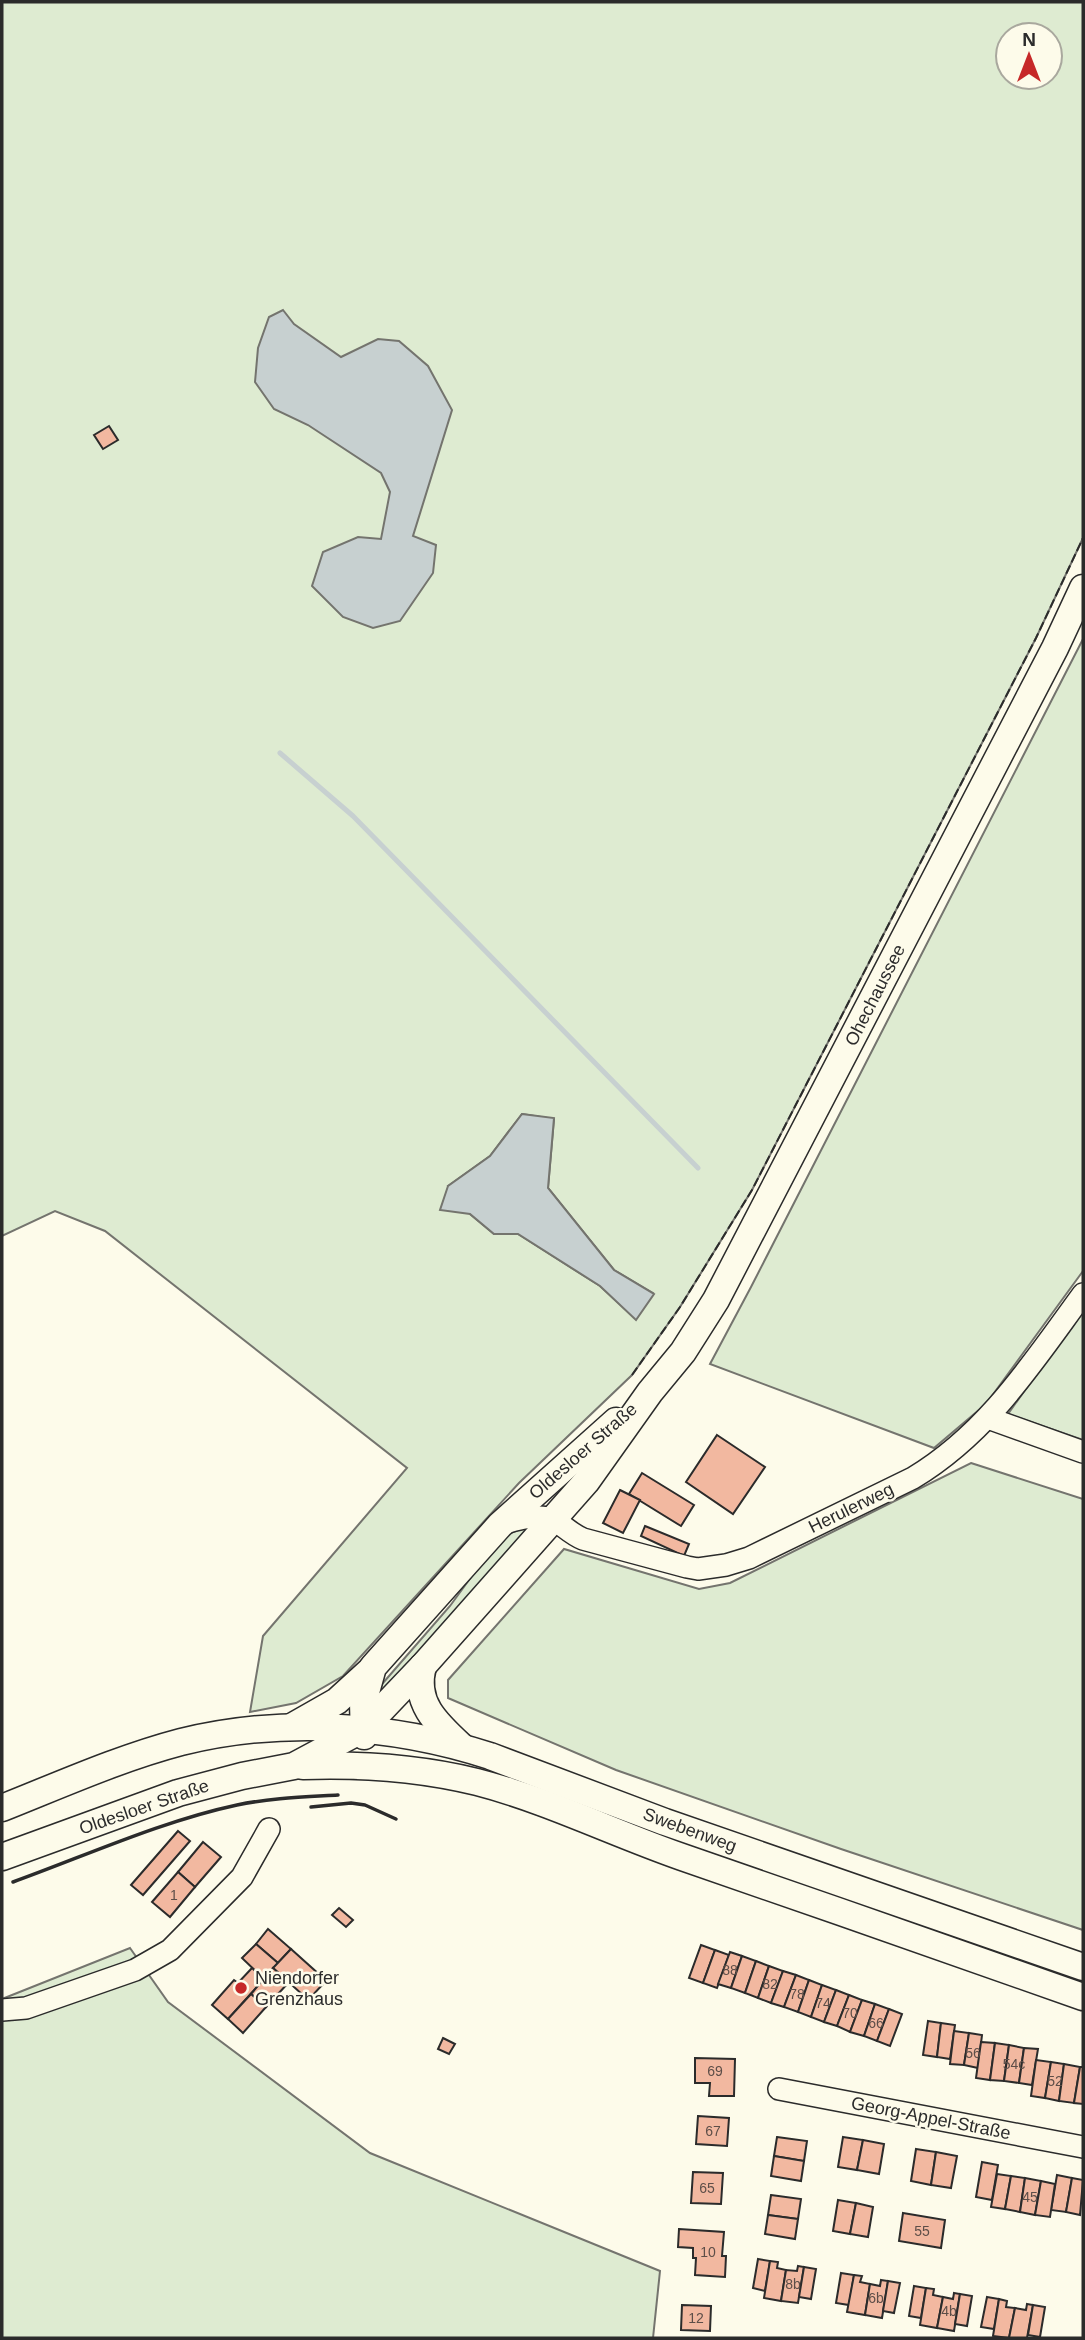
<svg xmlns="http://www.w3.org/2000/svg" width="1085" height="2340" font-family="Arial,sans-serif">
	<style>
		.green { fill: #deebd1; stroke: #74746e; stroke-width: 2; fill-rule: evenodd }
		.water { fill: #c7d0d0; stroke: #74746e; stroke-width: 2 }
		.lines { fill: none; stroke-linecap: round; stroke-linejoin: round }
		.stream { stroke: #c7d0d0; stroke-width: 5 }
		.building { fill: #f2b8a0; stroke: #2b2b2b; stroke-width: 2 }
		.minor-casing { stroke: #2b2b2b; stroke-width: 24 }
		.major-casing { stroke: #2b2b2b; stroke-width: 29 }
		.minor { stroke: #fdfbea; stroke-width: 21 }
		.major { stroke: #fdfbea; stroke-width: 26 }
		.fence { stroke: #2b2b2b; stroke-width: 2; stroke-dasharray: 9 3.5; stroke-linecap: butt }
		.wall { stroke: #2b2b2b; stroke-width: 3.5 }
		.poi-dot { fill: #c62828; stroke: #fdfbea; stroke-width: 2.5 }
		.labels { text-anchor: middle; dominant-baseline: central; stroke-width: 5; stroke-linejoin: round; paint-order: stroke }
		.number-label { font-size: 14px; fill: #5d4e48 }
		.street-label { font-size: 18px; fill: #2b2b2b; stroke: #fdfbea }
		.poi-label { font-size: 18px; fill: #2b2b2b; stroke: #fdfbea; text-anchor: start }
	</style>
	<rect width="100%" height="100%" fill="#fdfbea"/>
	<g class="green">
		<path d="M2,2H1083V538L1036,638L752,1190L680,1307L632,1375L519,1483L343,1676L296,1703L250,1712L263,1636L407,1468L105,1231L55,1211L2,1236ZM1008,35H1050V77H1008ZM522,1114L554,1119L548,1188L614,1270L653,1293L636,1319L600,1286L518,1234H494L470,1214L448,1186L490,1156Z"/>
		<path d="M1083,639V1271L986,1404L934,1448L710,1364L751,1287Z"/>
		<path d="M1083,1308V1440L1008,1414Z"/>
		<path d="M971,1463L1083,1499V1930L841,1849L616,1770L448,1698V1680L564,1549L699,1589L730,1583Z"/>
		<path d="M526,1527L527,1531L375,1702L376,1691L450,1606L488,1554L505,1535Z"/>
		<path d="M130,1948L168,2002L370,2153L660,2271L653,2338H2V1999Z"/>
	</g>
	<g class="water">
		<path d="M283,310L294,324L341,357L378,339L399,341L428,366L452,410L413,536L436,545L433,573L400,621L373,628L343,617L312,586L323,552L358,537L381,539L390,492L381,473L308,425L274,409L255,382L258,348L269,317Z"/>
		<path d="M522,1114L554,1118L548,1188L614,1270L654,1294L636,1320L600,1286L518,1234H494L470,1214L440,1210L448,1186L490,1156Z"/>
	</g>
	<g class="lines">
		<path class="stream" d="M280,753L353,816L698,1168"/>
	</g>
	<g class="building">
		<path d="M109,426L118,440L103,449L94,435Z"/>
		<path d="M717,1435L765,1467L733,1514L686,1482Z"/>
		<path d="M642,1473L694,1505L681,1526L629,1494Z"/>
		<path d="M620,1490L640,1500L623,1533L603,1523Z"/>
		<path d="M645,1526L689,1544L684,1556L641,1536Z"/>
		<path d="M178,1831L190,1841L143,1895L131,1885Z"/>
		<path d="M203,1842L221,1857L195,1887L178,1872Z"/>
		<path d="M178,1872L195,1887L170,1917L152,1902Z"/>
		<path d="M339,1908L353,1920L346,1927L332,1915Z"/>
		<path d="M268,1929L291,1949L278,1963L256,1944Z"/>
		<path d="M256,1944L278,1963L264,1979L242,1958Z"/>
		<path d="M701,1945L715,1950L703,1983L689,1978Z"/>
		<path d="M291,1949L321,1976L319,1979L324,1983L311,1997L306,1993L304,1996L273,1968Z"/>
		<path d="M715,1950L729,1955L717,1988L703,1983Z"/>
		<path d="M730,1952L742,1956L731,1988L718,1984Z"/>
		<path d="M742,1956L756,1961L745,1993L731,1988Z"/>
		<path d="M756,1961L769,1966L758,1998L745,1993Z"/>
		<path d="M769,1966L783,1971L771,2003L758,1998Z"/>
		<path d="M252,1968L264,1979L228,2019L212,2005L234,1980L238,1983Z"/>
		<path d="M273,1968L289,1982L266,2007L251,1994Z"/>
		<path d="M783,1971L796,1975L784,2007L771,2003Z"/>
		<path d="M796,1975L809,1980L798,2012L784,2007Z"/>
		<path d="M809,1980L822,1985L811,2017L798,2012Z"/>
		<path d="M822,1985L836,1990L824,2022L811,2017Z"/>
		<path d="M836,1990L849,1995L837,2026L824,2022Z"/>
		<path d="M251,1994L266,2007L243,2033L228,2019Z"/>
		<path d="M849,1995L862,2000L850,2032L837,2026Z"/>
		<path d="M862,2000L875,2004L864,2036L850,2032Z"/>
		<path d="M875,2004L889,2009L877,2041L864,2036Z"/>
		<path d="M889,2009L902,2014L890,2046L877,2041Z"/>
		<path d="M928,2021L941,2023L937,2057L923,2055Z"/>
		<path d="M941,2023L955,2025L950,2059L937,2057Z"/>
		<path d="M954,2031L969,2033L964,2065L950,2064Z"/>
		<path d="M969,2033L982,2035L978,2068L964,2065Z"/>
		<path d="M443,2038L455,2044L449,2054L438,2049Z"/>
		<path d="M981,2042L995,2043L990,2080L976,2078Z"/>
		<path d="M995,2043L1009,2045L1004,2081L990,2080Z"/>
		<path d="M1009,2045L1024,2048L1019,2083L1004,2081Z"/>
		<path d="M1024,2048L1038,2049L1032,2085L1019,2083Z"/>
		<path d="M695,2058L735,2059L734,2096H709L710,2083H695Z"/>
		<path d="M1036,2060L1051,2062L1045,2098L1031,2096Z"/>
		<path d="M1051,2062L1064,2064L1059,2101L1045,2098Z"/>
		<path d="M1064,2064L1080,2067L1074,2103L1059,2101Z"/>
		<path d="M1080,2067H1083V2104L1074,2103Z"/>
		<path d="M698,2116L729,2118L727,2146L696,2144Z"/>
		<path d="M777,2137L807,2141L804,2161L774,2156Z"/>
		<path d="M843,2137L863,2140L857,2170L838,2167Z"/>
		<path d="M863,2140L884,2144L879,2174L857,2170Z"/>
		<path d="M916,2149L936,2152L931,2185L911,2181Z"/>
		<path d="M936,2152L957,2156L951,2188L931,2185Z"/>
		<path d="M774,2156L804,2161L801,2181L771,2176Z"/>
		<path d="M982,2162L998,2165L992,2200L976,2197Z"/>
		<path d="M693,2172L723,2173L721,2204L691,2203Z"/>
		<path d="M997,2174L1011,2176L1005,2209L991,2207Z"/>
		<path d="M1057,2175L1072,2178L1066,2212L1051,2210Z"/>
		<path d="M1011,2176L1025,2178L1020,2212L1005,2209Z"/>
		<path d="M1025,2178L1041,2181L1035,2215L1020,2212Z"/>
		<path d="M1072,2178L1083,2180L1080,2215L1066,2212Z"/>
		<path d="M1041,2181L1055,2184L1050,2217L1035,2215Z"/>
		<path d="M771,2195L801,2199L798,2219L768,2215Z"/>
		<path d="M838,2200L856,2203L850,2234L833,2231Z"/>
		<path d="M856,2203L873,2207L868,2237L850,2234Z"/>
		<path d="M903,2213L945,2220L941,2248L899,2241Z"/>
		<path d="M768,2215L798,2219L795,2239L765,2234Z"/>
		<path d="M679,2229L724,2232L722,2256H726L725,2277L695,2275L696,2258H693V2248L678,2247Z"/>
		<path d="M758,2259L770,2261L765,2291L753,2288Z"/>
		<path d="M770,2261L778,2262L777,2268L786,2270L781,2301L764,2298Z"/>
		<path d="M798,2266L804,2267L798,2303L781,2301L786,2270L797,2271Z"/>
		<path d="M804,2267L816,2269L811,2299L799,2297Z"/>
		<path d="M841,2273L854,2275L849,2305L836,2303Z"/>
		<path d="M854,2275L862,2276L860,2282L870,2284L865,2315L847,2312Z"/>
		<path d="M881,2280L888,2281L882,2318L865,2315L870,2284L880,2286Z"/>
		<path d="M888,2281L900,2283L894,2313L883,2311Z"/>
		<path d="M914,2286L926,2288L921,2318L909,2316Z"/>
		<path d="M926,2288L934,2289L933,2295L943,2297L937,2328L920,2325Z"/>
		<path d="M954,2293L960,2294L954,2331L937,2328L943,2297L953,2299Z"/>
		<path d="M960,2294L972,2296L967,2326L955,2324Z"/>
		<path d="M987,2297L999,2299L994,2329L981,2327Z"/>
		<path d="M999,2299L1007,2301L1006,2307L1015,2308L1009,2338L993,2336Z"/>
		<path d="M1027,2304L1033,2305L1027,2338H1009L1015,2308L1026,2310Z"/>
		<path d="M682,2305L711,2306L710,2331L681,2330Z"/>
		<path d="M1033,2305L1045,2307L1040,2337L1028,2335Z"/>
	</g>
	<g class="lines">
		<defs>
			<g id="minor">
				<path d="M988,1418L1083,1452"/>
				<path d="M502,1524C517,1519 539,1513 554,1520C564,1526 571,1534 583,1539L687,1567L698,1569L726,1565L749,1558L913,1478C988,1433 1033,1362 1083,1294"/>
				<path d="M2,2010L26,2008L135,1970L170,1950L242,1877L269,1829"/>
				<path d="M779,2089L1083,2147"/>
			</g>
			<g id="major">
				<path d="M423,1666C413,1702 436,1723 461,1746"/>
				<path d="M293,1726L337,1701L372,1669"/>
				<path d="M364,1736L363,1703L373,1667L500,1525L616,1421"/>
				<path d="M303,1766C362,1764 420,1768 477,1782C547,1800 613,1833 682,1857C816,1903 949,1950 1083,1997"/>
				<path d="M2,1808C60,1785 120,1758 181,1742C282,1717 391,1724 490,1756L665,1822L1083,1967"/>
				<path d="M2,1857L178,1793L242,1776L294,1766L363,1729L423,1666L586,1482L650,1392L683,1352L716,1300L1055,648L1083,588"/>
			</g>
		</defs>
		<use href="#minor" class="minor-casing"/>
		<use href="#major" class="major-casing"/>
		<use href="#minor" class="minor"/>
		<use href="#major" class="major"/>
		<path class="fence" d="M632,1375L680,1307L752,1190L1036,638L1083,538"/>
		<g class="wall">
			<path d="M311,1807L351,1803L365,1805L396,1819"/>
			<path d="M13,1882C85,1856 162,1821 237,1805C270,1798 304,1797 338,1795"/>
		</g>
	</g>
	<circle class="poi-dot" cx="241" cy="1988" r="7"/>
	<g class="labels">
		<g class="number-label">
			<text x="174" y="1895">1</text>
			<text x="730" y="1970">88</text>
			<text x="770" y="1984">82</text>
			<text x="797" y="1994">78</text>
			<text x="823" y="2003">74</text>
			<text x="850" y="2013">70</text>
			<text x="876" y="2023">66</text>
			<text x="973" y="2053">56</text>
			<text x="1014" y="2064">54c</text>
			<text x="715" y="2071">69</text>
			<text x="1055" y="2081">52</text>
			<text x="713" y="2131">67</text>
			<text x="707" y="2188">65</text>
			<text x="1030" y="2197">45</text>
			<text x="922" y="2231">55</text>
			<text x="708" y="2252">10</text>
			<text x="793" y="2284">8b</text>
			<text x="876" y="2298">6b</text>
			<text x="949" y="2311">4b</text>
			<text x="696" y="2318">12</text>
		</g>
		<g class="street-label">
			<text transform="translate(875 995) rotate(-63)">Ohechaussee</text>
			<text transform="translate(583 1451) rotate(-41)">Oldesloer Straße</text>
			<text transform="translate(851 1508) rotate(-26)">Herulerweg</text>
			<text transform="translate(144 1807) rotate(-19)">Oldesloer Straße</text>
			<text transform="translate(690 1830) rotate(20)">Swebenweg</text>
			<text transform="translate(931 2118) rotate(11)">Georg-Appel-Straße</text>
		</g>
		<g class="poi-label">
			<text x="255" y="1978">Niendorfer<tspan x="255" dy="21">Grenzhaus</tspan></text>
		</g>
	</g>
	<rect width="1085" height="2340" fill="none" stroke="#2b2b2b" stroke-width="7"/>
	<g transform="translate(1029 56)"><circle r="33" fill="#fdfbea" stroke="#a9a89e" stroke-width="2"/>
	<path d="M0-5L12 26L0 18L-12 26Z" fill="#c62828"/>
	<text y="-10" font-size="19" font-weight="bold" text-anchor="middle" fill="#2b2b2b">N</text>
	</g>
</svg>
